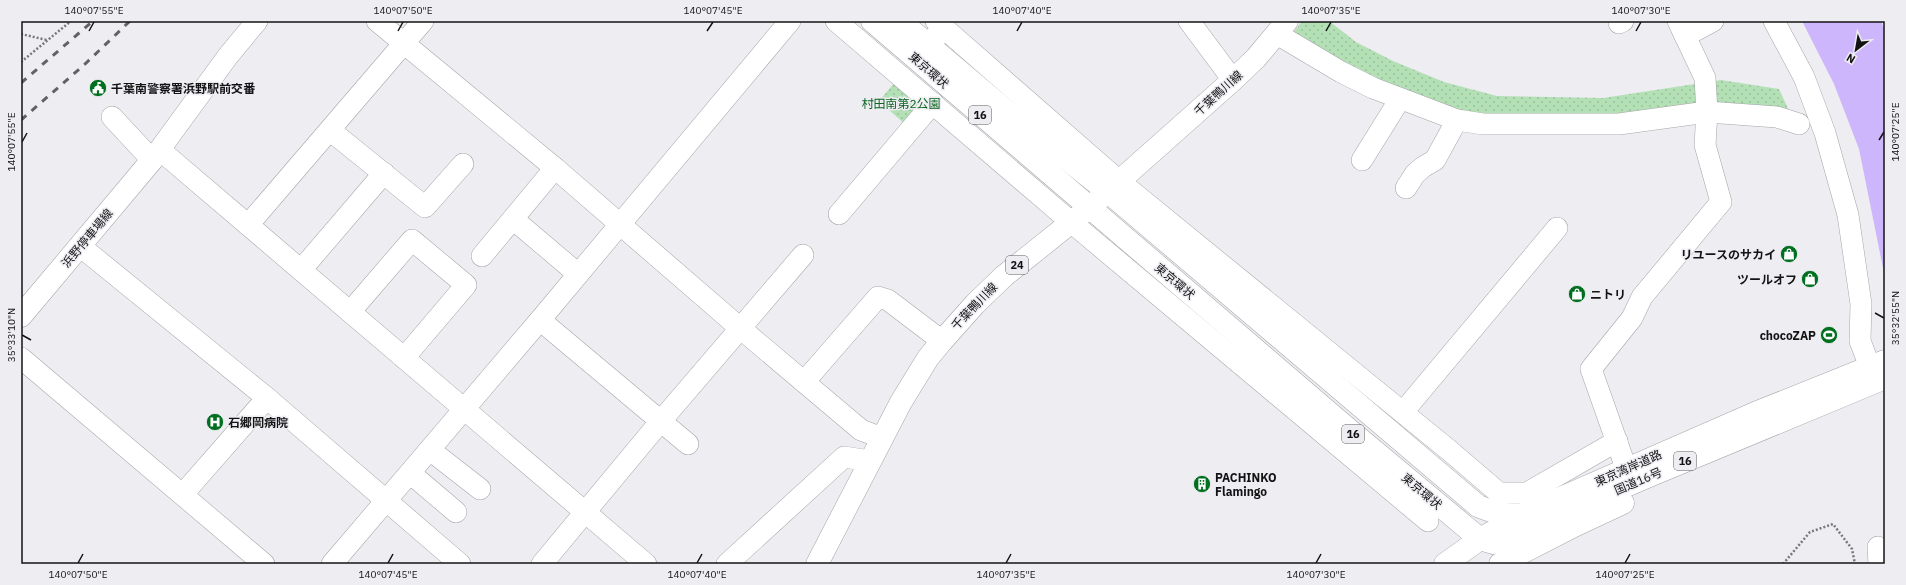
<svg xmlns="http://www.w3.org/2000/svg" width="1906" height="585" font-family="'IBM Plex Sans','Noto Sans JP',sans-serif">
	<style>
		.grass { fill: url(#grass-dots) }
		.water { fill: #cdb6fb }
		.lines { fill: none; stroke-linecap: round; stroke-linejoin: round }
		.minor-casing { stroke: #a6a4a9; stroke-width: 22 }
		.major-casing { stroke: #a6a4a9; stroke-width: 23 }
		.highway-casing { stroke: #a6a4a9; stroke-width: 23 }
		.path { stroke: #777679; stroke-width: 2.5; stroke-dasharray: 2 2; stroke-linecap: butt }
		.minor { stroke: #fff; stroke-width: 21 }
		.major { stroke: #fff; stroke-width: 22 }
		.highway { stroke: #fff; stroke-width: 22 }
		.rail { stroke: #626264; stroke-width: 3; stroke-dasharray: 7 7; stroke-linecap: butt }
		.ticks { fill: none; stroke: #131314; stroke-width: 1.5 }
		.labels { text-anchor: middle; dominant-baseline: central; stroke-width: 3; stroke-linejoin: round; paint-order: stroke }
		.shield { fill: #eeedf2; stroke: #555457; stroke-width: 1 }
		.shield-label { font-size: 11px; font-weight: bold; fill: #131314 }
		.street-label { font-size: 12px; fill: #131314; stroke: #eeedf2 }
		.poi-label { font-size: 12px; font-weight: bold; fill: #131314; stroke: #eeedf2; text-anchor: start }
		.park-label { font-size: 12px; fill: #0c6520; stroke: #eeedf2 }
		.neatline { fill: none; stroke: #131314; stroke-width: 1.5 }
		.ticks-label { font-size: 10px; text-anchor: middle; fill: #131314 }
	</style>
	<defs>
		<pattern id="grass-dots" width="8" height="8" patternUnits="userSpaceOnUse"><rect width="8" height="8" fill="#b4e0b6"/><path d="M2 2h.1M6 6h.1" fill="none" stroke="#9abf9c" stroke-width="1.8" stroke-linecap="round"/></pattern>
	</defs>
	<rect width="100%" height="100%" fill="#eeedf2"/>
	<g class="grass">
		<path d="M1302,21H1329L1356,42L1393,61L1444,82L1497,96L1603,98L1721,80L1779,89L1791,115L1611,119L1469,116L1398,94L1293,33Z"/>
		<path d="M895,82L923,105L906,125L879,101Z"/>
	</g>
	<path class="water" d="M1802,21H1881L1885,31V278L1859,149L1834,84Z"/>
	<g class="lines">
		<defs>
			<g id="minor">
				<path d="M377,21L555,168L740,328L861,430L882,438"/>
				<path d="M836,21L1071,222L1428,521"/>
				<path d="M936,21L1119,181L1450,451L1499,493H1527L1617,441"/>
				<path d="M1189,21L1233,80"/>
				<path d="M1774,21L1804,77L1825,133L1848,215L1861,304L1860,341L1870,367"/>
				<path d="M1619,23L1623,21"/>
				<path d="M1277,34L1341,72L1373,88L1457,120L1483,124H1619L1707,112L1777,117L1799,124"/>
				<path d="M1685,36L1713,21"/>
				<path d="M112,117L152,160L228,56L257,21"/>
				<path d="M331,131L425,207L463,164"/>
				<path d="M160,150L646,564"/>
				<path d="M1362,160L1400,99"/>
				<path d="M1406,188L1415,174L1423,167L1435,160L1457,120"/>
				<path d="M839,214L933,103"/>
				<path d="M513,219L578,274"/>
				<path d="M248,225L423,21"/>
				<path d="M80,246L267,398L460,564"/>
				<path d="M482,256L555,168"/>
				<path d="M301,270L384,173"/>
				<path d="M350,312L412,240L466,285L404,358"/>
				<path d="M540,320L688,444"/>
				<path d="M21,358L264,564"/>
				<path d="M804,382L878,297L888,300L942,341"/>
				<path d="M1403,412L1557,228"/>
				<path d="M430,450L480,489"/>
				<path d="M1626,468L1591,369L1632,318L1642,297L1721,202L1705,145L1707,112L1705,78L1678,21"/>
				<path d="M410,473L456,512"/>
				<path d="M183,494L267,398"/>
				<path d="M1878,547L1879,564"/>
				<path d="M332,564L540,320L790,21"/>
				<path d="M542,564L660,422L803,255"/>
				<path d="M727,564L844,457L870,461"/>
			</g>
			<g id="major">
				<path d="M21,316L152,160"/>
				<path d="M817,564L901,402L928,358L942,341L975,304L1004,276L1089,208L1233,80L1256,58L1287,21"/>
			</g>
			<g id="highway">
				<path d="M872,21L1353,433L1480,539L1493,543L1505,542L1582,505L1647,477L1885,378"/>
				<path d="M900,21L1022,124L1107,191L1478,506C1495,513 1506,516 1524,514"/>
				<path d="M928,45L944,28"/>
				<path d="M1445,564L1480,539L1524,514L1755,413L1885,361"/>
				<path d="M1500,564L1576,525L1623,503"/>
			</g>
		</defs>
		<use href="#minor" class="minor-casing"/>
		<use href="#major" class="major-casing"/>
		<use href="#highway" class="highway-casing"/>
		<g class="path">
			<path d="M21,34L47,40"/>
			<path d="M21,62L71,21"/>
			<path d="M1783,564L1810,532L1833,524L1852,549L1855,564"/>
		</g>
		<use href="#minor" class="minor"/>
		<use href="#major" class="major"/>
		<use href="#highway" class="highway"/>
		<g class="rail">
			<path d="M21,83L93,21"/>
			<path d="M21,120L84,65L130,21"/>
		</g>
	</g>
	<path class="ticks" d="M89,31L94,22M398,31L403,22M707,31L713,22M1017,31L1022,22M1326,31L1331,22M1636,31L1641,22M1879,140L1884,132M22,142L27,133M1875,313L1884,318M22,335L31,340M78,563L83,554M388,563L393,554M697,563L702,554M1006,563L1011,554M1316,563L1321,554M1625,563L1630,554"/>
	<defs>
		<symbol id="civic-disc" viewBox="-11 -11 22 22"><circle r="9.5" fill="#016f20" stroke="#eeedf2"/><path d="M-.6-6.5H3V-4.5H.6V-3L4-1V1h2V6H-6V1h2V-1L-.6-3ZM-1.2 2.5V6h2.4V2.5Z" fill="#fff"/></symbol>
		<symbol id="shop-disc" viewBox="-11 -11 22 22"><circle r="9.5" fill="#016f20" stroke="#eeedf2"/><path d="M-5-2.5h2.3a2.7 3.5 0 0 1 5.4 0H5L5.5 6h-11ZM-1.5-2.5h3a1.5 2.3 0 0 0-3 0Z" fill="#fff"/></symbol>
		<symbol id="stadium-disc" viewBox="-11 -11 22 22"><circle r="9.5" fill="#016f20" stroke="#eeedf2"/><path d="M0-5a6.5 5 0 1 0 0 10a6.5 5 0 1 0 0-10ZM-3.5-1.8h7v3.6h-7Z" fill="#fff"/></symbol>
		<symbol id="hospital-disc" viewBox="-11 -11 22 22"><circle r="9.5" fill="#016f20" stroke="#eeedf2"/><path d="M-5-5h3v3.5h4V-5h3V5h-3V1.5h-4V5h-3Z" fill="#fff"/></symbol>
		<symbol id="building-disc" viewBox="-11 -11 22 22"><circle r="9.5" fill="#016f20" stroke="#eeedf2"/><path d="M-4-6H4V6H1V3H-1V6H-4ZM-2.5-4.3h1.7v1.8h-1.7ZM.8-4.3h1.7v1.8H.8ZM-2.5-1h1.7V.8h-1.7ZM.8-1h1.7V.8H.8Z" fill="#fff"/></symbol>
	</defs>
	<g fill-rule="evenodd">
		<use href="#civic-disc" x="88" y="78" width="20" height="20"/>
		<use href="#shop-disc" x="1779" y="244" width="20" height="20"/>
		<use href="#shop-disc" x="1800" y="269" width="20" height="20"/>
		<use href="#shop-disc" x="1567" y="284" width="20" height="20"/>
		<use href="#stadium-disc" x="1819" y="325" width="20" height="20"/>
		<use href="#hospital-disc" x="205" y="412" width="20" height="20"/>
		<use href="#building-disc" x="1192" y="474" width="20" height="20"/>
	</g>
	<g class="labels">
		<g class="shield">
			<rect x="969" y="106" width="22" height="18" rx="3"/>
			<rect x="1006" y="256" width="22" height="18" rx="3"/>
			<rect x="1342" y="425" width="22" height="18" rx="3"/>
			<rect x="1674" y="452" width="22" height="18" rx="3"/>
		</g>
		<g class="shield-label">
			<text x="980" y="115">16</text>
			<text x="1017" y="265">24</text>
			<text x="1353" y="434">16</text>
			<text x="1685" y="461">16</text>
		</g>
		<g class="street-label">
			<text transform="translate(929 70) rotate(41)">東京環状</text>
			<text transform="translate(1218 93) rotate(-42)">千葉鴨川線</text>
			<text transform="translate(87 238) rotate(-50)">浜野停車場線</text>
			<text transform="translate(1175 281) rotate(40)">東京環状</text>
			<text transform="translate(974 306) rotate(-46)">千葉鴨川線</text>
			<text transform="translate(1628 468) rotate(-24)">東京湾岸道路</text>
			<text transform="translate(1638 481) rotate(-23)">国道16号</text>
			<text transform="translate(1422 491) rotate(40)">東京環状</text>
		</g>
		<g class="poi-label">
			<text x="111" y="88">千葉南警察署浜野駅前交番</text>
			<text x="1776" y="254" text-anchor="end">リユースのサカイ</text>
			<text x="1797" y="279" text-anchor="end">ツールオフ</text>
			<text x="1590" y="294">ニトリ</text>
			<text x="1816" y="335" text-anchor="end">chocoZAP</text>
			<text x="228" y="422">石郷岡病院</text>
			<text x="1215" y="477">PACHINKO<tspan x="1215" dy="14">Flamingo</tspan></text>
		</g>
		<g class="park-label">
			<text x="901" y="103">村田南第2公園</text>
		</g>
	</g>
	<rect width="1906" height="585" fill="none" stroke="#eeedf2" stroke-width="44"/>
	<g transform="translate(1856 50) rotate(211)" stroke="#eeedf2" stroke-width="3" paint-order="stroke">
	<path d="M0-3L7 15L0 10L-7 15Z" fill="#131314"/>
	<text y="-6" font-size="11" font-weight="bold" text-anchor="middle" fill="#131314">N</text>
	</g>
	<rect x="22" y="22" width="1862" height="541" class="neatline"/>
	<g class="ticks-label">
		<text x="94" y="14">140°07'55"E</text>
		<text x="403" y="14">140°07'50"E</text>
		<text x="713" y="14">140°07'45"E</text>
		<text x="1022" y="14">140°07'40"E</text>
		<text x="1331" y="14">140°07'35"E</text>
		<text x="1641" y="14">140°07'30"E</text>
		<text transform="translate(1895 132) rotate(-90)" y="4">140°07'25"E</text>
		<text transform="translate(11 142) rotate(-90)" y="4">140°07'55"E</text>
		<text transform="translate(1895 318) rotate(-90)" y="4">35°32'55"N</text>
		<text transform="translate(11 335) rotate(-90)" y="4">35°33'10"N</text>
		<text x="78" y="578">140°07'50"E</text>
		<text x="388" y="578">140°07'45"E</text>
		<text x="697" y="578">140°07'40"E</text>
		<text x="1006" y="578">140°07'35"E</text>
		<text x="1316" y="578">140°07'30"E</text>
		<text x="1625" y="578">140°07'25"E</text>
	</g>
</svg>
